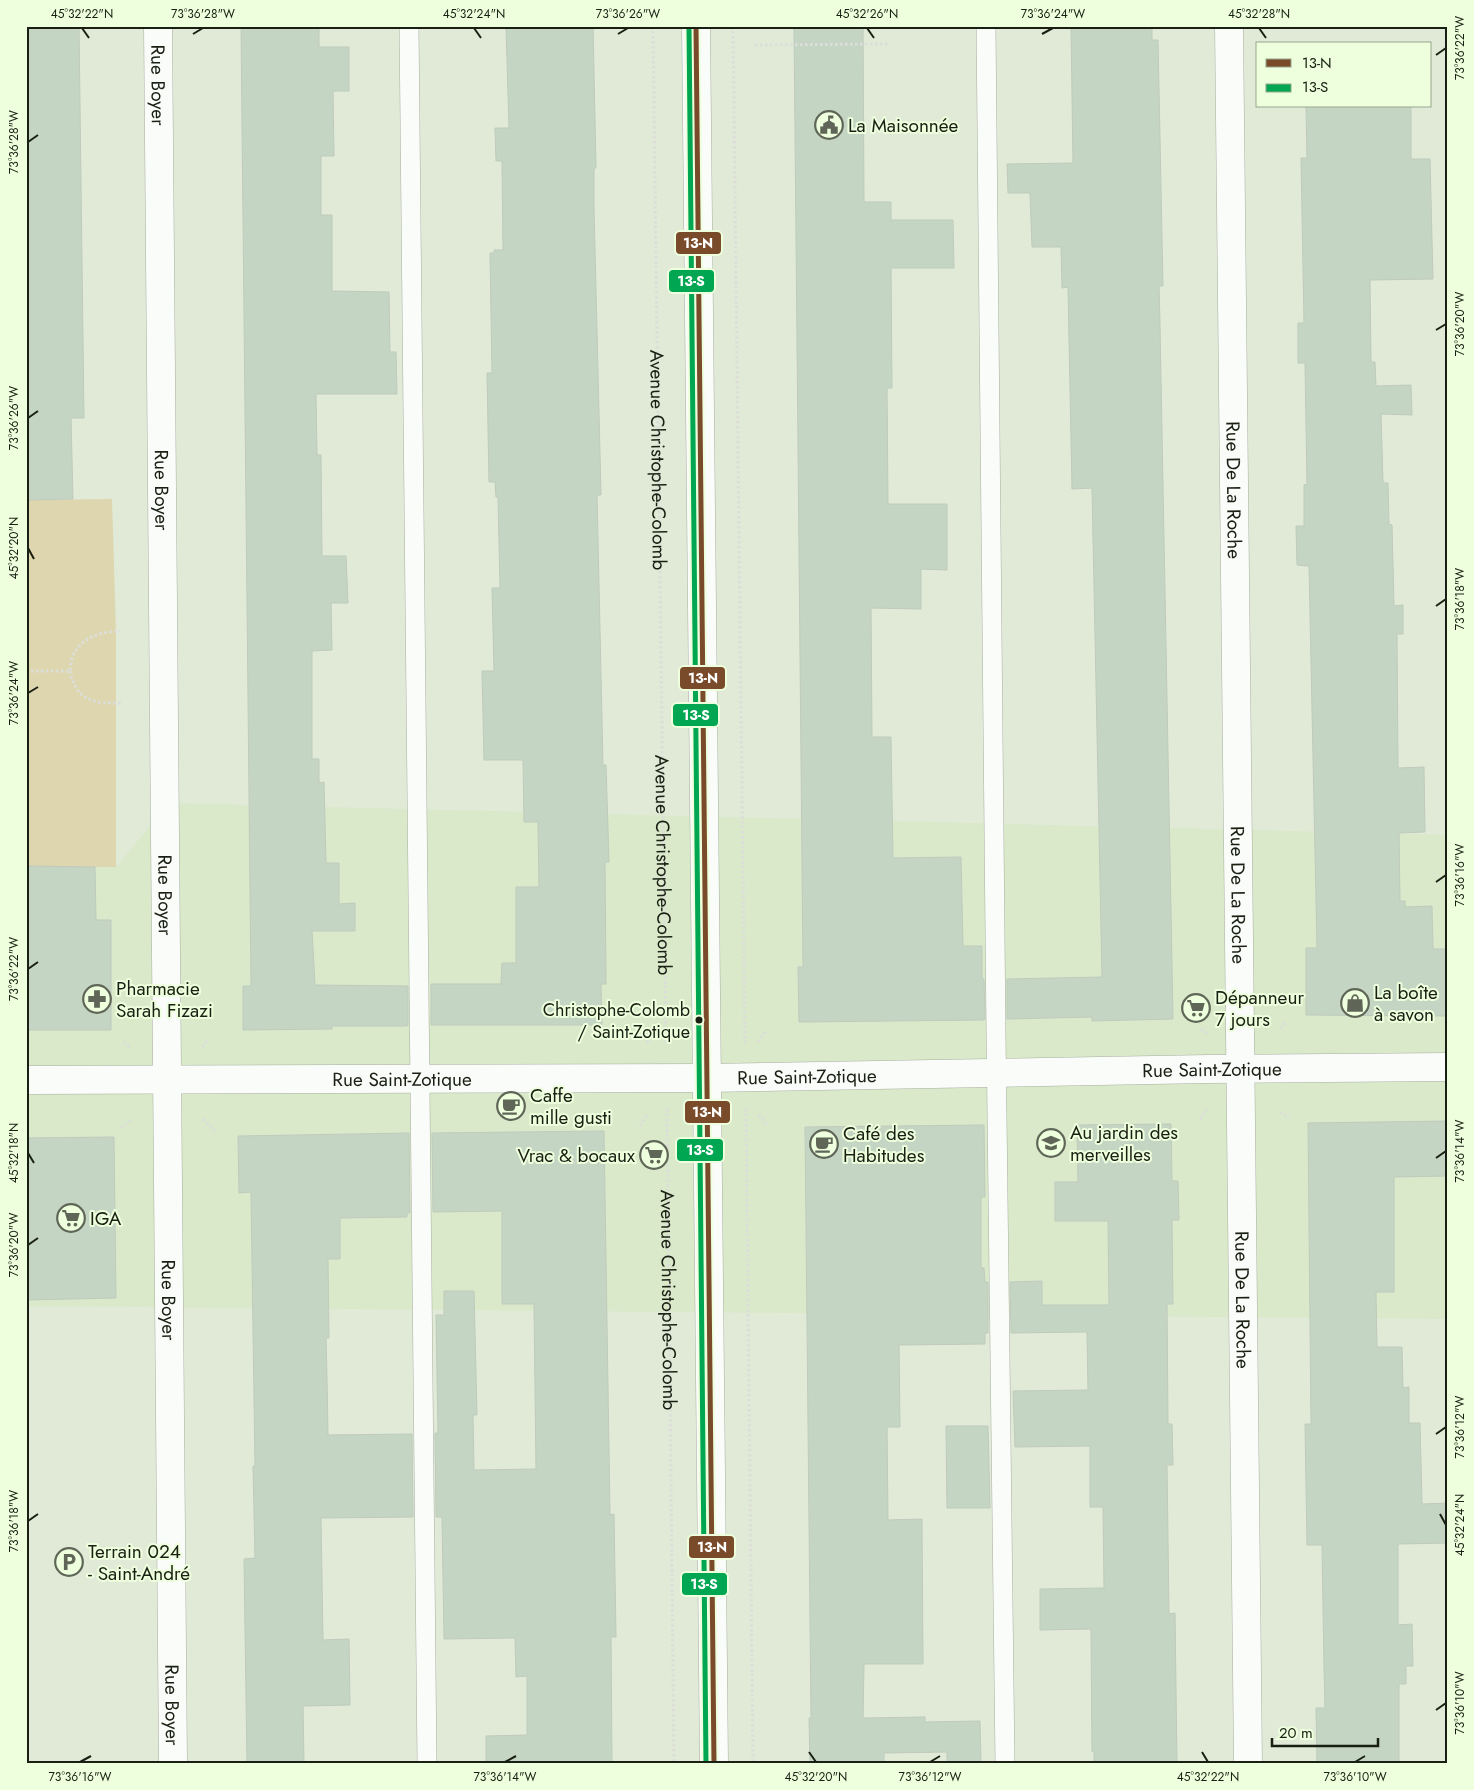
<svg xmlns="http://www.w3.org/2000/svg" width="1474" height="1790" font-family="Jost,sans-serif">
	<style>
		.built { fill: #d9e9ca }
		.green { fill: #ded6ae }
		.building { fill: #c4d6c3; stroke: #c0cabd }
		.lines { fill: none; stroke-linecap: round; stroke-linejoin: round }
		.lane-casing { stroke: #a8afa1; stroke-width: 20 }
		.street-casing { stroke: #a8afa1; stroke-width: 29 }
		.secondary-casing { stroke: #a8afa1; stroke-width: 29 }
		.path { stroke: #dcded9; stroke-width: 3; stroke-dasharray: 2.5 2.5; stroke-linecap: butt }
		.lane { stroke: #fafcf9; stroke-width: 19 }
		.street { stroke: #fafcf9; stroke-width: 28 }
		.secondary { stroke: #fafcf9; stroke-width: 28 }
		.bus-1-casing { stroke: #edffdc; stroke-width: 9 }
		.bus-2-casing { stroke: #edffdc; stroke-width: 9 }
		.bus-1 { stroke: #7a4b2a; stroke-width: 5 }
		.bus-2 { stroke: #00a651; stroke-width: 5 }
		.ticks { fill: none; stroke: #191f12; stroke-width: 2 }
		.bus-dot { fill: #191f12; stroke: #edffdc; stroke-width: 2 }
		.labels { text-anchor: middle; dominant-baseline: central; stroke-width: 4; stroke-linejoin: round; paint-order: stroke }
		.bus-label { font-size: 18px; fill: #191f12; stroke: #edffdc; text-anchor: end }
		.street-label { font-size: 19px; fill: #191f12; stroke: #edffdc }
		.poi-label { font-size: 19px; fill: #191f12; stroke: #edffdc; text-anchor: start }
		.line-badge { stroke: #edffdc; stroke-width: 2 }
		.badge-label { font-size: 14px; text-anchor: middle; font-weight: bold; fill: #fff }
		.neatline { fill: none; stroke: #191f12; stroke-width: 2 }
		.ticks-label { font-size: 12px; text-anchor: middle; fill: #191f12 }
	</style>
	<rect width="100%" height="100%" fill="#e0ead7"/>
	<path class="built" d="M169,803L1448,835V1319L26,1306V866L116,867Z"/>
	<path class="green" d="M112,499L116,632V867H26V500Z"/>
	<g class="building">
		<path d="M26,26H79L84,418H71L73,499L26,500Z"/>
		<path d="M241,26H319V47H349V91H333L334,156H321V215H332V291L389,292L390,352H396L397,394H316L317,455H321L322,556H346L348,603H331L332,650L312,651V759H319V783L324,782L326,863H339V904L355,903V931H312L315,985L408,986V1025L406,1026H332V1029L243,1030V986H251Z"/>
		<path d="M506,26H593L596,168H594V207L601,495H597L603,765H606L609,862H605L606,984H601L602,1025H431V984H501L502,963H516V887H539L538,822H524L523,760H484L482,671H494L492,588H500L498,497H496L495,482H489L487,373H492L490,253H494V250H503L502,161H496L495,128H509Z"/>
		<path d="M794,26H863L864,202H891V220H953L954,268H891L892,388H887L888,504H947V570L921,569V609L871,608L872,737H891L893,858L961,857L963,946H982V979H984L985,1019L983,1020L799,1022L798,967H803Z"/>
		<path d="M1071,26H1152V40H1158L1163,286H1159L1160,325L1173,1019L1092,1021V1017L1007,1019V979L1102,977L1092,488L1072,489L1068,287L1062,288L1061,247H1032L1030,193H1008L1007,164L1073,163Z"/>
		<path d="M1306,106H1411V159H1430L1433,279L1370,280L1371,362H1375L1376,386L1411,385L1412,415L1381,414L1383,483H1388L1389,524L1392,525L1394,606L1403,605V634H1397L1398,768L1424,767L1425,832L1399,833L1400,901H1405V907L1432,906L1433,949H1448V1016L1306,1015V948H1317L1309,566L1297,565L1296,526H1304V485L1307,484L1305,363H1298V323H1304L1301,158H1307Z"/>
		<path d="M26,866L95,867L96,920H111V1030H26Z"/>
		<path d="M1448,1121V1176L1394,1177V1292H1376L1377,1347H1402L1403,1388L1409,1387V1423H1420L1422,1504L1448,1503V1543L1398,1544V1625L1412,1624L1413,1666H1406V1684H1399V1762L1317,1764L1316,1708H1325L1324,1667L1322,1545H1307L1305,1424H1311L1308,1123Z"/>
		<path d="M1171,1124L1172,1181H1178L1179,1220H1172L1173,1304H1167L1168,1424H1172L1173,1465H1167L1169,1614L1175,1613L1177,1764H1094V1751L1092,1752L1091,1629L1040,1630V1589L1104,1588L1103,1507H1090V1446L1015,1447L1013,1391L1088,1390L1087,1332L1011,1333L1010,1282L1042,1281V1305H1109L1108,1221H1055V1182H1078L1077,1125Z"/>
		<path d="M984,1125L985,1197H981V1268H984L985,1282H988V1333H985V1344L899,1345L900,1427H887L888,1520L922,1519L923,1664H864L863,1718L925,1717V1722L980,1721L981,1764H947V1752L884,1753V1764H810L809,1718H811L805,1127Z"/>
		<path d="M604,1131L610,1515L614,1514L616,1637H611L612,1764H486V1736L527,1735V1676L516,1677L515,1638L444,1639L442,1517H436L435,1433H438L436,1315H444V1291H474L477,1415H473L474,1470L536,1469L534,1304H502V1211L433,1212L432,1133Z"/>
		<path d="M409,1133L410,1213H407V1217L340,1218V1259H328L329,1338H326L327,1380L328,1435L412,1434L413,1517L321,1518L323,1640L349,1639L350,1705L303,1706L304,1764H247L244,1559L255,1558L253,1466H255L251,1192L239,1193L238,1136Z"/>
		<path d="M114,1137L116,1298L26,1300V1138Z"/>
		<path d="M946,1426H988L990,1508H947Z"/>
	</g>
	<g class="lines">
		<defs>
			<g id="lane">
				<path d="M409,26L427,1764"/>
				<path d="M986,26L996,1034L1005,1764"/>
			</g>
			<g id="street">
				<path id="s3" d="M158,26L173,1764"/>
				<path id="s4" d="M1229,26L1248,1764"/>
			</g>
			<g id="secondary">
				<path d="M696,26L714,1764"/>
				<path id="s5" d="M26,1080L708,1078L1208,1069L1448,1067"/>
			</g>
		</defs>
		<use href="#lane" class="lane-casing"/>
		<use href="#street" class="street-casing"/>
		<use href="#secondary" class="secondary-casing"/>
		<g class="path">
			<path id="s1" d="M653,26L666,1046"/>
			<path d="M733,26L745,1046"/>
			<path d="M755,45L889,44"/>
			<path d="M26,671H70C71,665 71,657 75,652C84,636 102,632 120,631"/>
			<path d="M70,671C76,700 93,704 121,703"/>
			<path d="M1280,1028L1285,1023"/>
			<path d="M1201,1029L1208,1034"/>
			<path d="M639,1034L649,1042"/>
			<path d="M124,1042L130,1048"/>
			<path d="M758,1042L766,1031"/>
			<path d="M202,1047L208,1040"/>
			<path id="s2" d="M667,1109L674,1764"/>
			<path d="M746,1109L753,1764"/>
			<path d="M1280,1112L1289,1118"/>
			<path d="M759,1114L766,1124"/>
			<path d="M203,1119L215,1131"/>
			<path d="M1200,1119L1207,1109"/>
			<path d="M640,1126L648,1113"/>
			<path d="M121,1128L132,1119"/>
		</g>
		<use href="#lane" class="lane"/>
		<use href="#street" class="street"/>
		<use href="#secondary" class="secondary"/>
		<defs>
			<path id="bus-1" d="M696,26L714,1764"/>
			<path id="bus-2" d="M689,26L706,1764"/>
		</defs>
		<use href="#bus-1" class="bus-1-casing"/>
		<use href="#bus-2" class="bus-2-casing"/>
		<use href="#bus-1" class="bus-1"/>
		<use href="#bus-2" class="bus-2"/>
	</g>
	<path class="ticks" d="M82,28L89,38M474,28L481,38M867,28L874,38M1259,28L1266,38M193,34L203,28M618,34L628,28M1042,34L1053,28M1436,55L1446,48M28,142L38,135M1436,330L1446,324M28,418L38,411M28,548L34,559M1436,606L1446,599M28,693L38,687M1436,882L1446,875M28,969L38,962M28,1153L34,1163M1436,1158L1446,1151M28,1245L38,1238M1436,1434L1446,1427M1440,1514L1446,1525M28,1521L38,1514M1436,1710L1446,1703M809,1752L816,1762M1202,1752L1208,1762M80,1762L91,1756M505,1762L516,1756M930,1762L940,1756M1355,1762L1365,1756"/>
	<defs>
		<symbol id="civic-ring" viewBox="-11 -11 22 22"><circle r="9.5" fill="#edffdc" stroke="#5f6657" stroke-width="1.5"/><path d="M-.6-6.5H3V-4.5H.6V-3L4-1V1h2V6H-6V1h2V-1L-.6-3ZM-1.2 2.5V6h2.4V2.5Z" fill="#5f6657"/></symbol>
		<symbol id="pharmacy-ring" viewBox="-11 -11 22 22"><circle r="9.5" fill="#edffdc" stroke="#5f6657" stroke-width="1.5"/><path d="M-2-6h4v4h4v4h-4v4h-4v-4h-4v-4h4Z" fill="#5f6657"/></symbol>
		<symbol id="shop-ring" viewBox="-11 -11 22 22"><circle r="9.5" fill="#edffdc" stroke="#5f6657" stroke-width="1.5"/><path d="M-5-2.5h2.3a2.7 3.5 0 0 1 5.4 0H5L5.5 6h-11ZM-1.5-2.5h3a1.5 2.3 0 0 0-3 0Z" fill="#5f6657"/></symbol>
		<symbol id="supermarket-ring" viewBox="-11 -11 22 22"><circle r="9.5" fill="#edffdc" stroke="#5f6657" stroke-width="1.5"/><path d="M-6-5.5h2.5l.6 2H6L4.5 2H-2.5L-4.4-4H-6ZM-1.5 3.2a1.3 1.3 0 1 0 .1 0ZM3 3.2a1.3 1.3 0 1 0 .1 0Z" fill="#5f6657"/></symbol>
		<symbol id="cafe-ring" viewBox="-11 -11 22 22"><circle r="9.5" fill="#edffdc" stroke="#5f6657" stroke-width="1.5"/><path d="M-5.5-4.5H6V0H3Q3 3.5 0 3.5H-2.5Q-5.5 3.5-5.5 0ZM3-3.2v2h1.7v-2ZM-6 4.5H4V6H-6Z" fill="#5f6657"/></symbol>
		<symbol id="school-ring" viewBox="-11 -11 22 22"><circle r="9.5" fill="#edffdc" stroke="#5f6657" stroke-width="1.5"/><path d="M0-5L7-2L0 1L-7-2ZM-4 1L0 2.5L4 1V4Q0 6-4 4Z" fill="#5f6657"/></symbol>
		<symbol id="parking-ring" viewBox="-11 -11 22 22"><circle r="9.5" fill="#edffdc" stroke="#5f6657" stroke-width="1.5"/><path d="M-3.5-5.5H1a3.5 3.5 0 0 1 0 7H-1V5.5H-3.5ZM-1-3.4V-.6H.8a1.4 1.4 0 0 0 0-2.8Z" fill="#5f6657"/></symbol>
	</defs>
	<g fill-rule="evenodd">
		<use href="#civic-ring" x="813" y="109" width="32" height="32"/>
		<use href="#pharmacy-ring" x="81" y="983" width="32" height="32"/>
		<use href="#shop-ring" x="1339" y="987" width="32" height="32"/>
		<use href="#supermarket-ring" x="1180" y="992" width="32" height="32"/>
		<use href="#cafe-ring" x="495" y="1090" width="32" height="32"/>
		<use href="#school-ring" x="1035" y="1127" width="32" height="32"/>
		<use href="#cafe-ring" x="808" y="1128" width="32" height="32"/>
		<use href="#supermarket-ring" x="638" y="1139" width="32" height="32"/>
		<use href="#supermarket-ring" x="55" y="1202" width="32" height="32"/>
		<use href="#parking-ring" x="53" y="1546" width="32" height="32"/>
	</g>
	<circle class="bus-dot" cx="699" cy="1020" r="4.5"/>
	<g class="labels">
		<g class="bus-label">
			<text x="690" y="1010">Christophe-Colomb<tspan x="690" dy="22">/ Saint-Zotique</tspan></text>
		</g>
		<g class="street-label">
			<text stroke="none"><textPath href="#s3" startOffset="59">Rue Boyer</textPath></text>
			<text stroke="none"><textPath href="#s1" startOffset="434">Avenue Christophe-Colomb</textPath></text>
			<text stroke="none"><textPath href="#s3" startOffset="464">Rue Boyer</textPath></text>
			<text stroke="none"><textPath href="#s4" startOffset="464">Rue De La Roche</textPath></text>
			<text stroke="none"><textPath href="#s1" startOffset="839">Avenue Christophe-Colomb</textPath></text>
			<text stroke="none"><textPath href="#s3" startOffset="869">Rue Boyer</textPath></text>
			<text stroke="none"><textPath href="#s4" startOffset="869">Rue De La Roche</textPath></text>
			<text stroke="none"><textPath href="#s5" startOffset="1186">Rue Saint-Zotique</textPath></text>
			<text stroke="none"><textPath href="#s5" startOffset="781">Rue Saint-Zotique</textPath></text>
			<text stroke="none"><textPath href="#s5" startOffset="376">Rue Saint-Zotique</textPath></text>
			<text stroke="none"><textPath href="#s3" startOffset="1274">Rue Boyer</textPath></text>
			<text stroke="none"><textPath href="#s2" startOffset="191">Avenue Christophe-Colomb</textPath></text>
			<text stroke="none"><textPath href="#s4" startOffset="1274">Rue De La Roche</textPath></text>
			<text stroke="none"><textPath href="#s3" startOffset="1679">Rue Boyer</textPath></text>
		</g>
		<g class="poi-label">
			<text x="848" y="125">La Maisonnée</text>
			<text x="116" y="988">Pharmacie<tspan x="116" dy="22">Sarah Fizazi</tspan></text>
			<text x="1374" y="992">La boîte<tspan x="1374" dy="22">à savon</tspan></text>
			<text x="1215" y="997">Dépanneur<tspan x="1215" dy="22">7 jours</tspan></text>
			<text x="530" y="1095">Caffe<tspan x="530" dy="22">mille gusti</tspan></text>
			<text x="1070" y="1132">Au jardin des<tspan x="1070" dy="22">merveilles</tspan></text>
			<text x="843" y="1133">Café des<tspan x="843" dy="22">Habitudes</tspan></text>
			<text x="635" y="1155" text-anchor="end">Vrac &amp; bocaux</text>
			<text x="90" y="1218">IGA</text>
			<text x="88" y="1551">Terrain 024<tspan x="88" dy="22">- Saint-André</tspan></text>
		</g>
	</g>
	<g class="line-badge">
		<rect x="675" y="231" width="47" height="24" rx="5" fill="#7a4b2a"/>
		<rect x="668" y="269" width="47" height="24" rx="5" fill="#00a651"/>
		<rect x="679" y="666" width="47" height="24" rx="5" fill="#7a4b2a"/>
		<rect x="672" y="703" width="47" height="24" rx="5" fill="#00a651"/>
		<rect x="684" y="1100" width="47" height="24" rx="5" fill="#7a4b2a"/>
		<rect x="676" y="1138" width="48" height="24" rx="5" fill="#00a651"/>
		<rect x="688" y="1535" width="47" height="24" rx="5" fill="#7a4b2a"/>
		<rect x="681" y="1572" width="47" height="24" rx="5" fill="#00a651"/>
	</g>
	<g class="badge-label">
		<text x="698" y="248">13-N</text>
		<text x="691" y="286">13-S</text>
		<text x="703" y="683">13-N</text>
		<text x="696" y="720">13-S</text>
		<text x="707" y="1117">13-N</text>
		<text x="700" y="1155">13-S</text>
		<text x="712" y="1552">13-N</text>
		<text x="704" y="1589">13-S</text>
	</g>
	<rect width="1474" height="1790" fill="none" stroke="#edffdc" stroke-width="55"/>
	<rect x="1256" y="42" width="175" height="65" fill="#edffdc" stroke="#98a58b"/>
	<rect x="1266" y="59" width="25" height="8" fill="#7a4b2a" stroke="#98a58b"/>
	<text x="1302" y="68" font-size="15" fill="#191f12">13-N</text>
	<rect x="1266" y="84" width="25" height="8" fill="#00a651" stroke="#98a58b"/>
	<text x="1302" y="92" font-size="15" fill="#191f12">13-S</text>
	<path d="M1272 1738v8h106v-8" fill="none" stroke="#191f12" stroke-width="2.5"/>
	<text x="1279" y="1738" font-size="15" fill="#191f12" stroke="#edffdc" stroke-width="4" paint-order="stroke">20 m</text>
	<rect x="28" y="28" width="1418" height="1734" class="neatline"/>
	<g class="ticks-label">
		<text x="82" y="18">45°32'22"N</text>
		<text x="203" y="18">73°36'28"W</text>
		<text x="474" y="18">45°32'24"N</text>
		<text x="628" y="18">73°36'26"W</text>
		<text x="867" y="18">45°32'26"N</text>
		<text x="1053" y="18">73°36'24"W</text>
		<text x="1259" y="18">45°32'28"N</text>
		<text transform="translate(1460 48) rotate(-90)" y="4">73°36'22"W</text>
		<text transform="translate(14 142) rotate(-90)" y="4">73°36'28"W</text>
		<text transform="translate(1460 324) rotate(-90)" y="4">73°36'20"W</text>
		<text transform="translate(14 418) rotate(-90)" y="4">73°36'26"W</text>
		<text transform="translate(14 548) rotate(-90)" y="4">45°32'20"N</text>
		<text transform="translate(1460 599) rotate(-90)" y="4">73°36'18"W</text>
		<text transform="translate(14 693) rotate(-90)" y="4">73°36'24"W</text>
		<text transform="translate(1460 875) rotate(-90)" y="4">73°36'16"W</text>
		<text transform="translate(14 969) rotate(-90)" y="4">73°36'22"W</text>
		<text transform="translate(1460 1151) rotate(-90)" y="4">73°36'14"W</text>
		<text transform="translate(14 1153) rotate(-90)" y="4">45°32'18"N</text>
		<text transform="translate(14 1245) rotate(-90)" y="4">73°36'20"W</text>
		<text transform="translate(1460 1427) rotate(-90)" y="4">73°36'12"W</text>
		<text transform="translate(14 1521) rotate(-90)" y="4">73°36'18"W</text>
		<text transform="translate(1460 1525) rotate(-90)" y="4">45°32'24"N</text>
		<text transform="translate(1460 1703) rotate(-90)" y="4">73°36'10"W</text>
		<text x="80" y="1781">73°36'16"W</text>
		<text x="505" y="1781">73°36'14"W</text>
		<text x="816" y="1781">45°32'20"N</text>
		<text x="930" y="1781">73°36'12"W</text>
		<text x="1208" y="1781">45°32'22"N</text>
		<text x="1355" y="1781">73°36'10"W</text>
	</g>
</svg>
